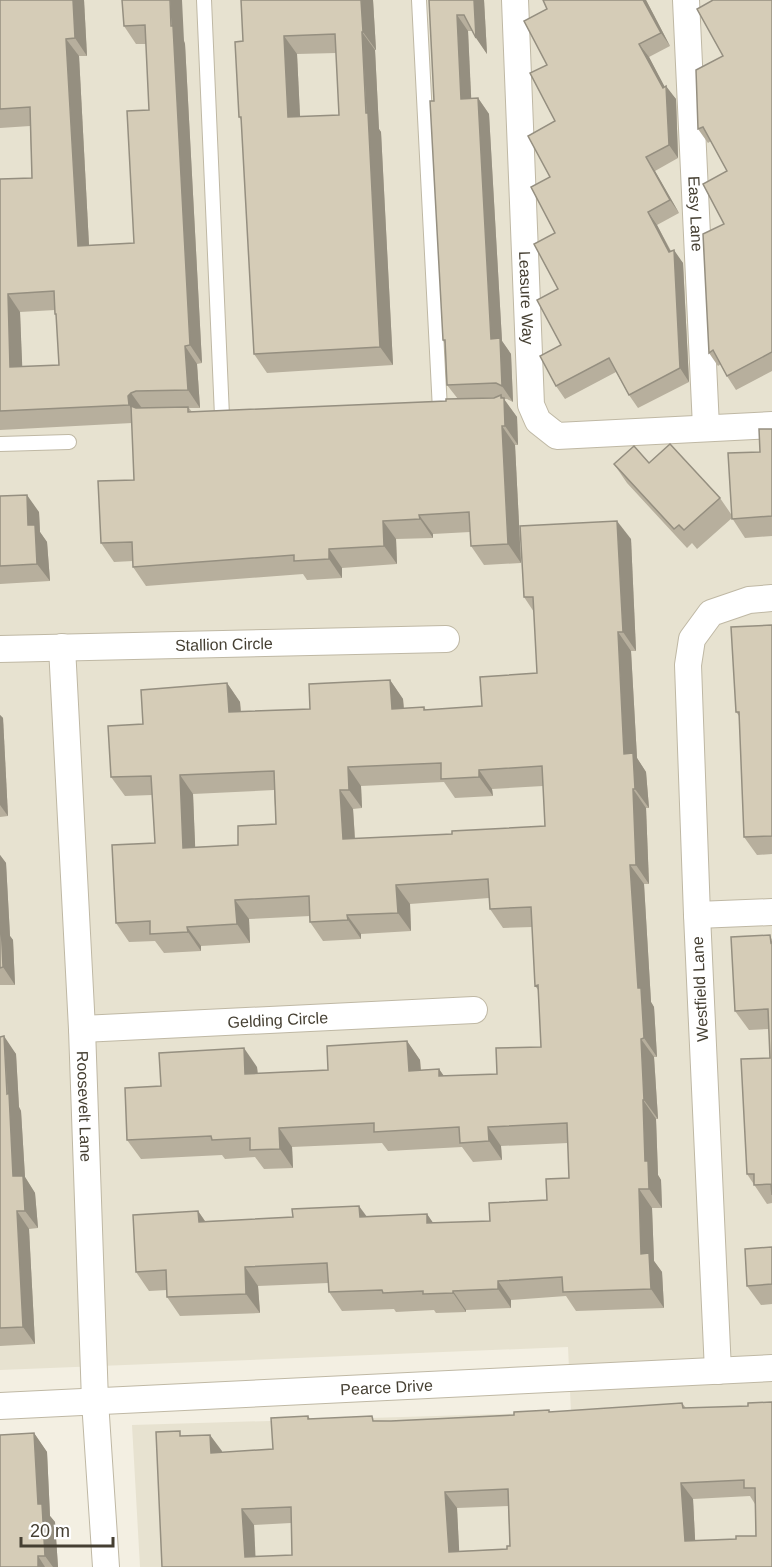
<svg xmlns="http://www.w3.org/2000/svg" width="772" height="1567" font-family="Helvetica,sans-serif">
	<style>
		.residential { fill: #e7e2d0 }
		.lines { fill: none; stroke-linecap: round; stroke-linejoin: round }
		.lane-casing { stroke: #bfb8a4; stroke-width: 16 }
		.street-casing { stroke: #bfb8a4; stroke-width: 28 }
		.lane { stroke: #fff; stroke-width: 14 }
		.street { stroke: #fff; stroke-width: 26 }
		.wall { fill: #b7af9d; fill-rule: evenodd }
		.shaded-wall { fill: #958f80 }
		.building { fill: #d5ccb7; stroke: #958f80; stroke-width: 1.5; fill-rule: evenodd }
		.labels { text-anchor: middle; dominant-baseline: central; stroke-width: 4.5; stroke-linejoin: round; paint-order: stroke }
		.street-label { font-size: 16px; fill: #453f32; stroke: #fff }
	</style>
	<rect width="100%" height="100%" fill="#f3efe2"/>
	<path class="residential" d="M0,0H772V1567H140L132,1425L571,1412L568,1347L0,1370Z"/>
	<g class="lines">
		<defs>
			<g id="lane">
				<path d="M204,0L222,416"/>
				<path d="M419,0L440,410"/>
				<path d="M0,444L69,442"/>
			</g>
			<g id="street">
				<path id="s1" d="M515,0L531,405L538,421L557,436L772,425"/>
				<path id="s2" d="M686,0L706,427"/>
				<path id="s3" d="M62,647L82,1029L95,1401L106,1567"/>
				<path id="s4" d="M0,649L446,639"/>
				<path d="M697,915L772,912"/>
				<path id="s5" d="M82,1029L474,1010"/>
				<path d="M718,1371L697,915L688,665L692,639L711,613L749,600L772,598"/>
				<path id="s6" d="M0,1406L772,1368"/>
			</g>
		</defs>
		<use href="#lane" class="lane-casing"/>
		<use href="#street" class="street-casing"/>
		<use href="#lane" class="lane"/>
		<use href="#street" class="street"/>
	</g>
	<g class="wall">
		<path d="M0,0H84L87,56H79L89,245L134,243L149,110L146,44H136L124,26L122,0L184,41L185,44L202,363L197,364L200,408H189L192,412L446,401L458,399L447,385L445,344L443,340L434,101L429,0H484L487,54L472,31H468L471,99L478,98L489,114L502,341L511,354L513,402L507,399H504L517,417L518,445H515L521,563L484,565L471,546L470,532L433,534V538L396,539L397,564L342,568V578L307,580L303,574L146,586L133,567V561L114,562L101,543L134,480L132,423L0,430V179L32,178L30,126L0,128ZM55,310V314L57,316L59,365L22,367L20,312Z"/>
		<path d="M373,0L376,50H375L379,129L381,132L393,365L267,373L254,354L242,121L239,117L243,41ZM336,53L339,115L300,117L297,54Z"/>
		<path d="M543,0H646L670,46L649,57L664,87L676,99L678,158L655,171L679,213L657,225L671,251L683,263L689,382L638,408L629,395L616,372L565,399L556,386L561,345L555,233L550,177L555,121L547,65V9Z"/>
		<path d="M772,0V371L736,390L727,376L721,364L718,366L709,353L724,224L727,171L711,141L708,143L698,129L723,56Z"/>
		<path d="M772,429V536L745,538L732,518L697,549L692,543L687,548L627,483L614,464L649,463L720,498L731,514L760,452Z"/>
		<path d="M0,496L39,512L40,532L47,542L50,581L0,584Z"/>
		<path d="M631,539L636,651H631L637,758L646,772L649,808H646L649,884H644L651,1002L654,1007L657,1057H654L658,1119H656L658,1175L661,1180L662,1208H652L654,1261L662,1272L664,1308L576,1311L566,1296L511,1300V1308L466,1310V1312L436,1313L434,1310L396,1312L394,1309L342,1311L329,1292L328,1283L258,1286L260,1313L180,1316L167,1297V1290L149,1291L136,1272L198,1211L205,1221L427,1214L433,1223L490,1221L547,1200L569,1178L568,1143L501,1146L502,1160L473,1162L462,1147L388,1151L382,1143L292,1147L293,1168L264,1169L255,1157L225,1159L222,1155L141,1159L127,1140L161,1086L257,1067L258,1074L328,1070L407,1041L420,1060L421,1070L439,1069L444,1076L497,1074L541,1047L539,991L535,986L532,927L503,928L490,909L489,898L410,904L411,931L361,934V939L323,941L310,922V916L249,919L250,943L201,946V951L164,953L155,941L129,942L116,923L155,843L152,795L125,796L111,777L143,724L227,683L240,702L241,712L310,709L390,680L403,699L404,708L424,707L426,710L482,706L537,673L534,612L524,597ZM444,782L455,798L493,796L492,789L543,786L545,826L452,834L355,839L353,809L362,808L361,786ZM274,790L276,824L238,845L195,847L193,794Z"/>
		<path d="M772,625V854L757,855L744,837L740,717L736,712Z"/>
		<path d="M0,715L3,718L8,816L0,817Z"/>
		<path d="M0,855L6,863L10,936L13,940L15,985H0Z"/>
		<path d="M772,938V1203L767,1204L747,1174L770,1058L769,1029L749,1030L735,1011Z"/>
		<path d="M0,1037L16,1054L19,1107L21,1111L25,1177L35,1193L38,1228L29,1229L35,1344L0,1346Z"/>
		<path d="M772,1247V1304L761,1305L747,1286Z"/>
		<path d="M682,1403L686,1408L748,1406L772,1567H162L184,1436L210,1435L222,1453L273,1449L308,1416L310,1419L391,1421L514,1415ZM750,1496L755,1504L756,1536L736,1539L695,1541L693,1499ZM508,1506L510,1546L507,1549L459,1551L457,1508ZM291,1523L292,1555L255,1557L254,1525Z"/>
		<path d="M34,1433L47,1452L50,1516L55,1522L58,1567H0Z"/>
	</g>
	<g class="shaded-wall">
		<path d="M73,0H84L87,56L75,38Z"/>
		<path d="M170,0H182L184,41L185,44L202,363L190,345Z"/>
		<path d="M361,0H373L376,50L363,32Z"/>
		<path d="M474,0H484L487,54L476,38Z"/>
		<path d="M643,0H646L670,46L661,33Z"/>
		<path d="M457,15L468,31L472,115L461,99Z"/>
		<path d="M362,32L375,50L379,129L381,132L393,365L380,347Z"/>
		<path d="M284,36L297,54L301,136L288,117Z"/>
		<path d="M66,39L79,56L90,264L78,246Z"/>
		<path d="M639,44L649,57L667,91L666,86L676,99L678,158L669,145L663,88Z"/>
		<path d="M478,98L489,114L502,341L511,354L513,402L502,386L491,339Z"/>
		<path d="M646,157L655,171L679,213L670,200Z"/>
		<path d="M648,212L657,225L674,258V250L683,263L689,382L680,368L669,252Z"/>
		<path d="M8,294L20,312L23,385L10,367Z"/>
		<path d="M185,346L197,364L200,408L188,390Z"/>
		<path d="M131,393L144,411L141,423L129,405L128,396Z"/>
		<path d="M501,395L517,417L518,445L505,426Z"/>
		<path d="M502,426L515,445L521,563L508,544Z"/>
		<path d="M27,495L39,512L40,532L47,542L50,581L37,564L28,525Z"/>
		<path d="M419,515L433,534V538L420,519Z"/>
		<path d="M383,521L396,539L397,564L384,546Z"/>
		<path d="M617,521L631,539L636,651L623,632Z"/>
		<path d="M329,549L342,568V578L329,559Z"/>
		<path d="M618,632L631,651L637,758L646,772L649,808L635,789L624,754Z"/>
		<path d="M390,680L403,699L405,728L392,709Z"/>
		<path d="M227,683L240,702L242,731L229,712Z"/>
		<path d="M0,715L3,718L8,816L0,805Z"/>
		<path d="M348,767L361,786L362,808L349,790Z"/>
		<path d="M479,770L492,789L493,796L479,777Z"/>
		<path d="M180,775L193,794L196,867L183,848Z"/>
		<path d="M633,789L646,808L649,884L636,865Z"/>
		<path d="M340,790L353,809L356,858L343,839Z"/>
		<path d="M0,855L6,863L10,936L13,940L15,985L3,967L0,926Z"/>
		<path d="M630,865L644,884L651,1002L654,1007L657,1057L644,1038L638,988Z"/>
		<path d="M396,885L410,904L411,931L398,913Z"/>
		<path d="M235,900L249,919L250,943L237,924Z"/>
		<path d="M347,915L361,934V939L348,920Z"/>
		<path d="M187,927L201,946V951L188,932Z"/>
		<path d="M4,1036L16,1054L19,1107L21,1111L25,1177L35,1193L38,1228L25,1211L13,1176Z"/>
		<path d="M641,1039L654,1057L658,1119L644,1100Z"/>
		<path d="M407,1041L420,1060L422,1090L409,1071Z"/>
		<path d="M244,1048L257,1067L259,1093L245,1074Z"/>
		<path d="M439,1069L452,1088L439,1076Z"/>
		<path d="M643,1100L656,1119L658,1175L661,1180L662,1208L649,1189L645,1161Z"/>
		<path d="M488,1127L501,1146L502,1160L489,1141Z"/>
		<path d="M279,1128L292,1147L293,1168L280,1149Z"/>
		<path d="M639,1189L652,1208L654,1261L662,1272L664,1308L651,1289L641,1254Z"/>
		<path d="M359,1206L373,1225L360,1217Z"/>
		<path d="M17,1211L29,1229L35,1344L23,1327Z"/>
		<path d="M198,1211L211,1230L199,1222Z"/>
		<path d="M427,1214L440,1233L427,1223Z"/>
		<path d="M245,1267L258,1286L260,1313L246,1294Z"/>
		<path d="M498,1281L511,1300V1308L498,1289Z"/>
		<path d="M453,1291L466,1310V1312L453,1293Z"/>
		<path d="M34,1433L47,1452L50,1516L55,1522L58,1567H53L45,1556L38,1504Z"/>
		<path d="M210,1435L222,1451V1470L211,1453Z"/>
		<path d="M681,1483L693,1499L696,1557L685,1541Z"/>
		<path d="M445,1492L457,1508L460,1567L449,1552Z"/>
		<path d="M242,1509L254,1525L256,1567L245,1557Z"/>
		<path d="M38,1556L45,1567H38Z"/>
	</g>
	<g class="building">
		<path d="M0,0H73L75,38L66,39L78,246L134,243L127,111L149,110L145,25L124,26L122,0H170L171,26H173L190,345L185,346L188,390L136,391L131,393L128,396L129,405L0,411V179L32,178L30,107L0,109ZM54,291L55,314H56L59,365L10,367L8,294Z"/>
		<path d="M241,0H361L363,32H362L366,113H368L380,347L254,354L241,117H239L235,42L243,41ZM335,34L339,115L288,117L284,36Z"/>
		<path d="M429,0H474L476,38L464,15H457L461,99L478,98L491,339L500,338L502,386L496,383L447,385L445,340H443L430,101H434Z"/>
		<path d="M543,0H643L661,33L639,44L663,88L666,86L669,145L646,157L670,200L648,212L669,252L674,250L680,368L629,395L609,358L556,386L540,356L561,345L537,300L558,289L534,244L555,233L531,187L550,177L528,136L555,121L530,73L547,65L524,21L547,9Z"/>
		<path d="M713,0H772V352L727,376L713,350L709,353L703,234L724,224L703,184L727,171L703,127L698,129L696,70L723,56L697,9Z"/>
		<path d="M501,395V398H504L505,426H502L508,544L471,546L469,512L419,515L420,519L383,521L384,546L329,549V559L294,561V555L133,567L132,542L101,543L98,481L134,480L131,406L136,408L188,407V412L446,401V399L494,398Z"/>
		<path d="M759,429H772V516L732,519L728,453L760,452Z"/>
		<path d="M670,444L720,498L684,530L679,525L674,529L614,464L634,446L649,463Z"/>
		<path d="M27,495L28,525H35L37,564L0,566V496Z"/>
		<path d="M617,521L623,632H618L624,754L633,753L635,789H633L636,865H630L638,988H641L644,1038L641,1039L644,1100H643L645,1161H648L649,1189H639L641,1254L649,1253L651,1289L563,1292L562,1277L498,1281V1289L453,1291V1293L423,1294V1291L383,1293L382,1290L329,1292L327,1263L245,1267L246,1294L167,1297L166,1270L136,1272L133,1215L198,1211L199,1222L293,1217L292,1209L359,1206L360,1217L427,1214V1223L490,1221L489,1203L547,1200L546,1179L569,1178L567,1123L488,1127L489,1141L460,1143L459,1127L374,1132V1123L279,1128L280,1149L250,1150V1138L212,1140L211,1136L127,1140L125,1088L161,1086L159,1053L244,1048L245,1074L328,1070L327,1046L407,1041L409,1071L439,1069V1076L497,1074L496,1048L541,1047L538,985L535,986L531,907L490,909L488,879L396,885L398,913L347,915L348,920L310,922L309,896L235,900L237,924L187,927L188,932L150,934V921L116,923L112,845L155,843L151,776L111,777L108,726L143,724L141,690L227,683L229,712L310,709L309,684L390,680L392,709L424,707V710L482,706L480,677L537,673L533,597H524L520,526ZM441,763V779L479,777V770L542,766L545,826L452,831V834L343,839L340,790H349L348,767ZM274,771L276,824L238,826V845L183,848L180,775Z"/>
		<path d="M772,625V836L744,837L739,712H736L731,627Z"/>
		<path d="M0,923H1L3,967L0,968Z"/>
		<path d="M770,935L771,943L772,942V1195L771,1184L754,1185V1174H747L741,1059L770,1058L768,1009L735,1011L731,937Z"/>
		<path d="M4,1036L7,1094L9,1093L13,1176H23L25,1211H17L23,1327L0,1328V1037Z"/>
		<path d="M772,1247V1284L747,1286L745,1249Z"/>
		<path d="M772,1402V1567H162L156,1432L180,1431V1436L210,1435L211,1453L273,1449L271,1418L308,1416V1419L372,1416L373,1421H391L514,1415V1412L549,1410V1412L682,1403L683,1408L748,1406V1403ZM744,1480V1488H755L756,1536H736V1539L685,1541L681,1483ZM508,1489L510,1546H507V1549L449,1552L445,1492ZM291,1507L292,1555L245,1557L242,1509Z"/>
		<path d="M34,1433L38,1504H42L45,1556H38V1567H0V1435Z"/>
	</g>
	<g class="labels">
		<g class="street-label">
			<text stroke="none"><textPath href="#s2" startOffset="214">Easy Lane</textPath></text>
			<text stroke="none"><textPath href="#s1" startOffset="298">Leasure Way</textPath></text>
			<text stroke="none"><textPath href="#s4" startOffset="224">Stallion Circle</textPath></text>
			<text transform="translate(700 989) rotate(-93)">Westfield Lane</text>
			<text stroke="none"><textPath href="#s5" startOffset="196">Gelding Circle</textPath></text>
			<text stroke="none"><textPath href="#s3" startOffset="460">Roosevelt Lane</textPath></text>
			<text stroke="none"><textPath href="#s6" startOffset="387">Pearce Drive</textPath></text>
		</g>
	</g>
	<path d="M21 1537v9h92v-9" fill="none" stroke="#453f32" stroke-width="3"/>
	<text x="30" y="1537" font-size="18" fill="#453f32" stroke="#ffffff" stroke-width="4.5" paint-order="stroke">20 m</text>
</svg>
